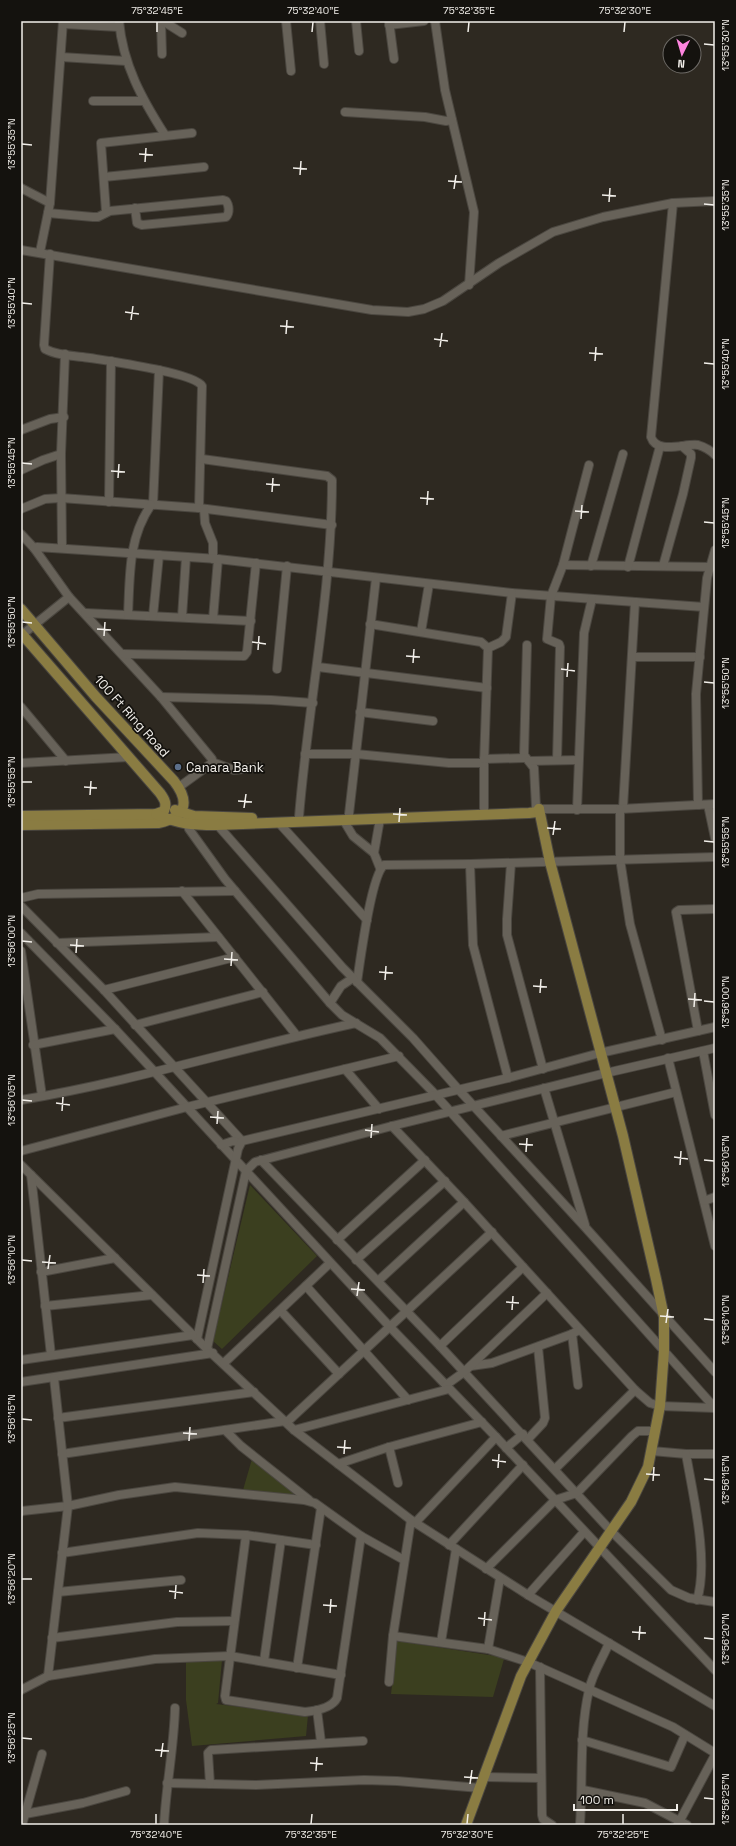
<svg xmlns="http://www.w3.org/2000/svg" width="736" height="1846" font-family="'Space Grotesk',sans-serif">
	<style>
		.green { fill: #3b3f1f }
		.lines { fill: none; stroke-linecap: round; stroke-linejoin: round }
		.minor-casing { stroke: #4b4740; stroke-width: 10 }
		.major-casing { stroke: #4b4740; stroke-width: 12 }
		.minor { stroke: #676259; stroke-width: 8 }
		.major { stroke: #8a7c42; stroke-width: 10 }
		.ticks { fill: none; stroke: #f2efea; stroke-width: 1.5 }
		.service-dot { fill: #5c6f8a; stroke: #14120e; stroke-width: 1.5 }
		.labels { text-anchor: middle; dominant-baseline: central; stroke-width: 3.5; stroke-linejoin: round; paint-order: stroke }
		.street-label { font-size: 13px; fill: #f2efea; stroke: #14120e }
		.poi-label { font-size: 13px; fill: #f2efea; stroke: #14120e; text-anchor: start }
		.neatline { fill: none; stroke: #f2efea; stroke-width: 1.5 }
		.ticks-label { font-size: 10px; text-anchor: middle; fill: #f2efea }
	</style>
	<rect width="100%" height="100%" fill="#2e2921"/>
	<g class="green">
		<path d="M250,1185L317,1256L222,1349L213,1341Z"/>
		<path d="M252,1459L298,1496L243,1490Z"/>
		<path d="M397,1641L502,1657L504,1659L493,1697L391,1694Z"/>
		<path d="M222,1660L218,1703L216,1704L308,1715L306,1736L192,1746L186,1700V1661Z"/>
	</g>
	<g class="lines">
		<defs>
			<g id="minor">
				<path d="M119,21C123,65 142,99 165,135"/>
				<path d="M161,21L162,54"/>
				<path d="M163,21L182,33"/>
				<path d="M286,21L291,71"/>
				<path d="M320,21L324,64"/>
				<path d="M356,21L359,51"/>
				<path d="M389,21L394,59"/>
				<path d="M435,21L445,90L474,212L469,285"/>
				<path d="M63,24L119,27"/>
				<path d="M389,25L424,21"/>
				<path d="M61,57L126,61"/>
				<path d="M93,101H143"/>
				<path d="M345,112L425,117L446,121L452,120"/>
				<path d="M104,177L204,167"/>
				<path d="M21,188L50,203"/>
				<path d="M673,203L651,437C657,455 685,443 698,445C705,447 710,450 715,455"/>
				<path d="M106,212L101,143L192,133"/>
				<path d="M48,213L93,217H98L110,211L223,200L226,201C229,205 230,213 226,217L142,225L137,223L135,208"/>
				<path d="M21,250L372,310L408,312L424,309L443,301L499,263L553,232L603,217L673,203L715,201"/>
				<path d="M40,252L50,203L63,21"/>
				<path d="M50,254L44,345L45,349C58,356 76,356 90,358C109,361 194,373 202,386L199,508"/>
				<path d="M21,430L50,419L64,417"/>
				<path d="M202,459L327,476L332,480C332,593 308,704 299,817"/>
				<path d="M21,470L43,460L61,454"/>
				<path d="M109,502L111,361"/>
				<path d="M153,505L159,370"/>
				<path d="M21,509L45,499L61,498L199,508L332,525"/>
				<path d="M204,509L205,523L213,543V559"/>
				<path d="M21,534L34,548"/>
				<path d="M62,548L61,454L65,354"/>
				<path d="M563,565L714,567"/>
				<path d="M591,566L623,454"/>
				<path d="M663,566L683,494L691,458V454L682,446"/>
				<path d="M628,567L660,446"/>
				<path d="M69,597L161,697L212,759V763L179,787"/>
				<path d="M85,613L251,621"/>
				<path d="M128,615C130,576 128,538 151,505"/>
				<path d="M153,616L159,555"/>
				<path d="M182,617L186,557"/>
				<path d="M213,619L218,559"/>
				<path d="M370,624L481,642L488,648L484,763V809"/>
				<path d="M421,632L429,584"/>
				<path d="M23,634L69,597L34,548L37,547L218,559L512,593L704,607"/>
				<path d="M527,645L524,755L534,768L536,807"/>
				<path d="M488,648L501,642L506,637L512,593"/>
				<path d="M123,654L244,656L247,652L256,563"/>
				<path d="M632,657H700"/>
				<path d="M318,667L487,688"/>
				<path d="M277,669L287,566"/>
				<path d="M161,697L271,700L313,703"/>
				<path d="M21,707L66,761"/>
				<path d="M360,712L433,721"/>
				<path d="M305,754H356L449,763H484"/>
				<path d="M484,759L524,758"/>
				<path d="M557,760L560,647L559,644L547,639L551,596L563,565L589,465"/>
				<path d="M529,761L578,760"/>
				<path d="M212,762L234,770L259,767"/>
				<path d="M21,763L129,757"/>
				<path d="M698,805L696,694L707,578L715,550"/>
				<path d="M708,805L715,838"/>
				<path d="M623,808L635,602"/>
				<path d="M539,809H620L715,804"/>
				<path d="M620,809V859L630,924L662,1040"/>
				<path d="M577,810L584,633L592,599"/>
				<path d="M349,814L376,578"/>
				<path d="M186,819L189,829L225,879L330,1003L342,1015L380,1038L432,1091L715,1408"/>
				<path d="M214,821L342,967L413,1038L458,1089L585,1227L715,1372"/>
				<path d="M344,821L353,836L374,853L380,868"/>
				<path d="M279,823L367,920"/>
				<path d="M374,853L380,819"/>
				<path d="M511,863L507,919V935L543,1069"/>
				<path d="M470,864L473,945L508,1078"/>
				<path d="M182,891L297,1036"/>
				<path d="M21,898L38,894L235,891"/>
				<path d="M21,906L104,990L242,1141"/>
				<path d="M21,933L115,1029L390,1327L496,1437L715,1670"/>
				<path d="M57,943L218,937"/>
				<path d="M21,951L42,1096"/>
				<path d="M357,982C360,962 371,876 384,865L470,864L715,857"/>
				<path d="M104,990L235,957"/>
				<path d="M330,1003L341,986L353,978"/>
				<path d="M135,1025L263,992"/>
				<path d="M698,1031L676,912L679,910L715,909"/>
				<path d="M33,1045L115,1029"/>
				<path d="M703,1051L715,1115"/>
				<path d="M668,1058L715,1246"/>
				<path d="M345,1069L379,1109"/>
				<path d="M544,1088L585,1225"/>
				<path d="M21,1100C134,1081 244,1047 356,1023"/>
				<path d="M392,1126L464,1202L635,1390L650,1403L660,1406L715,1408"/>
				<path d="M501,1136L676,1092"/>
				<path d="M221,1145L233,1141L240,1143"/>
				<path d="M21,1151L187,1107L399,1056"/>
				<path d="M261,1160L440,1346L612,1532L671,1590L689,1598L715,1602"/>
				<path d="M21,1165L207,1349L294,1430L411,1520L528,1595L715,1706"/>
				<path d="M31,1175L51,1355"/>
				<path d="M704,1201L715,1197"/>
				<path d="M337,1240L425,1160"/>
				<path d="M356,1260L445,1181"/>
				<path d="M41,1272L115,1258"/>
				<path d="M378,1281L464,1202"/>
				<path d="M306,1286L408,1400"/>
				<path d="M45,1306L152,1295"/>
				<path d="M281,1311L339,1374"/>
				<path d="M572,1334L578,1385"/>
				<path d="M197,1339L238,1149L242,1141L508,1078L600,1053L715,1027"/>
				<path d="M440,1346L523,1267"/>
				<path d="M207,1349L246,1171L255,1162L392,1126L606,1073L715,1048"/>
				<path d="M21,1360L193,1335"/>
				<path d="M224,1363L330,1263"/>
				<path d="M471,1366L492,1363L572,1334L579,1330"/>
				<path d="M21,1382L213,1353"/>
				<path d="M446,1385L464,1372L547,1293"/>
				<path d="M58,1418L254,1392"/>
				<path d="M287,1422L492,1232"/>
				<path d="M225,1430L241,1446L309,1500"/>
				<path d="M294,1430L449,1389"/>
				<path d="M528,1439L543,1423L545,1418L538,1347"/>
				<path d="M389,1447L398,1483"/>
				<path d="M506,1448L523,1434"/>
				<path d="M652,1451L686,1454H715"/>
				<path d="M62,1454L285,1421"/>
				<path d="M686,1454C693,1495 709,1561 697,1600"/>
				<path d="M338,1464L389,1447L482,1422"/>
				<path d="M555,1469L635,1390"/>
				<path d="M21,1512L22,1511L68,1506L119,1495L175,1487L304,1500L315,1503L361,1536L404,1560"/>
				<path d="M415,1523L496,1437"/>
				<path d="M246,1535L225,1696L226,1700L305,1712C315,1711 332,1708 337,1698L361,1536"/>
				<path d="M449,1545L523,1465"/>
				<path d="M62,1553L198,1533L246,1535L316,1545"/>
				<path d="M486,1569L555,1500L577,1493L632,1436L638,1431H655"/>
				<path d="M58,1592L181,1580"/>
				<path d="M528,1595L584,1532"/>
				<path d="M393,1636L488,1649L528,1662L673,1727L715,1753"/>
				<path d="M52,1638L177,1622L234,1621"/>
				<path d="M441,1642L456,1549"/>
				<path d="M488,1649L500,1578"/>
				<path d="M264,1661L281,1540"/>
				<path d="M540,1667L542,1815L543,1819L552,1825"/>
				<path d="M297,1668L321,1508"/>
				<path d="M48,1676L68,1506L54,1378"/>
				<path d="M389,1682L393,1636L411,1520"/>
				<path d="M21,1690L48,1676L155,1659L230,1656L341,1675"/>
				<path d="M317,1710L321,1742"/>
				<path d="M582,1740L671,1767L685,1735"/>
				<path d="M485,1777L540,1778"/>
				<path d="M167,1783L256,1785L364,1780L397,1781L480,1788"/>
				<path d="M210,1784L208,1753L211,1750L363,1741"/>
				<path d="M583,1790L645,1803L687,1825"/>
				<path d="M25,1814L83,1803L126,1791"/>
				<path d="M678,1824L715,1755"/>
				<path d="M22,1825L42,1754"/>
				<path d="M164,1825C166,1786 174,1747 175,1708"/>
				<path d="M580,1825C583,1780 579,1734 589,1690C592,1674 603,1658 609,1643"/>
			</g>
			<g id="major">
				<path d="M21,609L96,697L174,781C191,803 185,817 159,823L21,825"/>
				<path d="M21,633L160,793C165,800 167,804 164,811L156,814L21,816"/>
				<path d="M175,810L194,816L252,818"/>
				<path d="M156,814C179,824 191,825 216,825L529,813L537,812L539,809"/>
				<path d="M466,1825L521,1676L556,1611L631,1502L648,1467L660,1406L664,1351V1317L656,1279L623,1136L550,862L539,809"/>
			</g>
		</defs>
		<use href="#minor" class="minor-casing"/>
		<use href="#major" class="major-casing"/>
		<use href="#minor" class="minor"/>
		<use href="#major" class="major"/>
	</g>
	<path class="ticks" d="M157,32V22M312,32L313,22M468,32L469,22M624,32L625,22M704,44L714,45M22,144L32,145M139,154L153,155M145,162L146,148M293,168L307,169M300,175L301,161M448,181L462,182M454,189L456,175M602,195L616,196M609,202L610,188M704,204L714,205M22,303L32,304M125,312L139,314M131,320L133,306M280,326L294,327M286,334L287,320M434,339L448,341M440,347L442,333M589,353L603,354M595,361L596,347M704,363L714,364M22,463L32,464M111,471L125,472M118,478L119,464M266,484L280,485M272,492L273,478M420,498L434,499M427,505L428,491M575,511L589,512M581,519L582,505M704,522L714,523M22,622L32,623M97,629L111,630M104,636L105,622M252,642L266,644M258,650L259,636M406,656L420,657M413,663L414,649M561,669L575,671M567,677L568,663M704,682L714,683M22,782H32M84,787L97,788M90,795L91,781M238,801L252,802M244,808L246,794M393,814L407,815M399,822L400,808M547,828L561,829M553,835L555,821M704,841L714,842M22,941L32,942M70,945L84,946M76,953L77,939M224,959L238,960M231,966L232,952M379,972L393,973M385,980L386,966M533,986L547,987M540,993L541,979M688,999L702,1000M704,1001L714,1002M694,1007L695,993M22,1100L32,1101M56,1103L70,1105M62,1111L63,1097M210,1117L224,1118M217,1124L218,1111M365,1130L379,1132M371,1138L372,1124M519,1144L533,1145M526,1152L527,1138M674,1157L688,1159M704,1160L714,1161M680,1165L681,1151M22,1260L32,1261M42,1262L56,1263M48,1269L50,1255M197,1275L210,1276M203,1283L204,1269M351,1289L365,1290M357,1296L359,1282M506,1302L519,1303M512,1310L513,1296M660,1316L674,1317M704,1319L714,1320M666,1323L668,1309M22,1419L32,1420M183,1433L197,1434M189,1441L190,1427M337,1447L351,1448M344,1454L345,1440M492,1460L506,1462M498,1468L499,1454M646,1474L660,1475M704,1479L714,1480M653,1481L654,1467M22,1579H32M169,1591L183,1593M175,1599L176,1585M323,1605L337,1606M330,1613L331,1599M478,1618L492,1620M484,1626L485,1612M632,1632L646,1633M704,1638L714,1639M639,1640L640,1626M22,1738L32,1739M155,1750L169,1751M161,1757L163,1743M310,1763L323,1764M316,1771L317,1757M464,1777L478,1778M470,1784L472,1770M704,1798L714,1799M156,1824V1814M311,1824L312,1814M467,1824L468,1814M623,1824V1814"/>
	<circle class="service-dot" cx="178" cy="767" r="4"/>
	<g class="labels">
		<g class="street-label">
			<text transform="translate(132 716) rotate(48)">100 Ft Ring Road</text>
		</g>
		<g class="poi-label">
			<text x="186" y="767">Canara Bank</text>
		</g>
	</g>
	<rect width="736" height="1846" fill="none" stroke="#14120e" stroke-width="44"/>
	<g transform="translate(682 54) rotate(185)"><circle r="19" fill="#14120e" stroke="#6d6a66"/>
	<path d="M0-3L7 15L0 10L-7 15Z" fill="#fe85df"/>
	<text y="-6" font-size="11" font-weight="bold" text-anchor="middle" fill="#f2efea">N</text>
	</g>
	<path d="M574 1804v6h103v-6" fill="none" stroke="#f2efea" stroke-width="2"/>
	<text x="580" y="1804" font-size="12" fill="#f2efea" stroke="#14120e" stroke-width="3" paint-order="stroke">100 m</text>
	<rect x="22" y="22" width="692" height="1802" class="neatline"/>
	<g class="ticks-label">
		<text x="157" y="14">75°32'45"E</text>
		<text x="313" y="14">75°32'40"E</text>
		<text x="469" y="14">75°32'35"E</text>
		<text x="625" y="14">75°32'30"E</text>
		<text transform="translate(725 45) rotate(-90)" y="4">13°55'30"N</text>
		<text transform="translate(11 144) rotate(-90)" y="4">13°55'35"N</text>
		<text transform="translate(725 205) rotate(-90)" y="4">13°55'35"N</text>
		<text transform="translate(11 303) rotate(-90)" y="4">13°55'40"N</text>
		<text transform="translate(725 364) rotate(-90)" y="4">13°55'40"N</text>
		<text transform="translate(11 463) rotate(-90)" y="4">13°55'45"N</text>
		<text transform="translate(725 523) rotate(-90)" y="4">13°55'45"N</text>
		<text transform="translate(11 622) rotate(-90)" y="4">13°55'50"N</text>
		<text transform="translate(725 683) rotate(-90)" y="4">13°55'50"N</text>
		<text transform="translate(11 782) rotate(-90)" y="4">13°55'55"N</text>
		<text transform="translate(725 842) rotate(-90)" y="4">13°55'55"N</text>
		<text transform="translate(11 941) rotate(-90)" y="4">13°56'00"N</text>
		<text transform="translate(725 1002) rotate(-90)" y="4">13°56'00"N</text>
		<text transform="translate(11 1100) rotate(-90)" y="4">13°56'05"N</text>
		<text transform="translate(725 1161) rotate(-90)" y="4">13°56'05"N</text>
		<text transform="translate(11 1260) rotate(-90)" y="4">13°56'10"N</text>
		<text transform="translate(725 1320) rotate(-90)" y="4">13°56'10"N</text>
		<text transform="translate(11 1419) rotate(-90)" y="4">13°56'15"N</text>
		<text transform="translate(725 1480) rotate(-90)" y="4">13°56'15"N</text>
		<text transform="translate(11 1579) rotate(-90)" y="4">13°56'20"N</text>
		<text transform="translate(725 1639) rotate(-90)" y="4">13°56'20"N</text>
		<text transform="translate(11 1738) rotate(-90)" y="4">13°56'25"N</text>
		<text transform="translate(725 1799) rotate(-90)" y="4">13°56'25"N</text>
		<text x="156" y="1838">75°32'40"E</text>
		<text x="311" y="1838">75°32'35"E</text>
		<text x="467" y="1838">75°32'30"E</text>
		<text x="623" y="1838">75°32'25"E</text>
	</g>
</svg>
